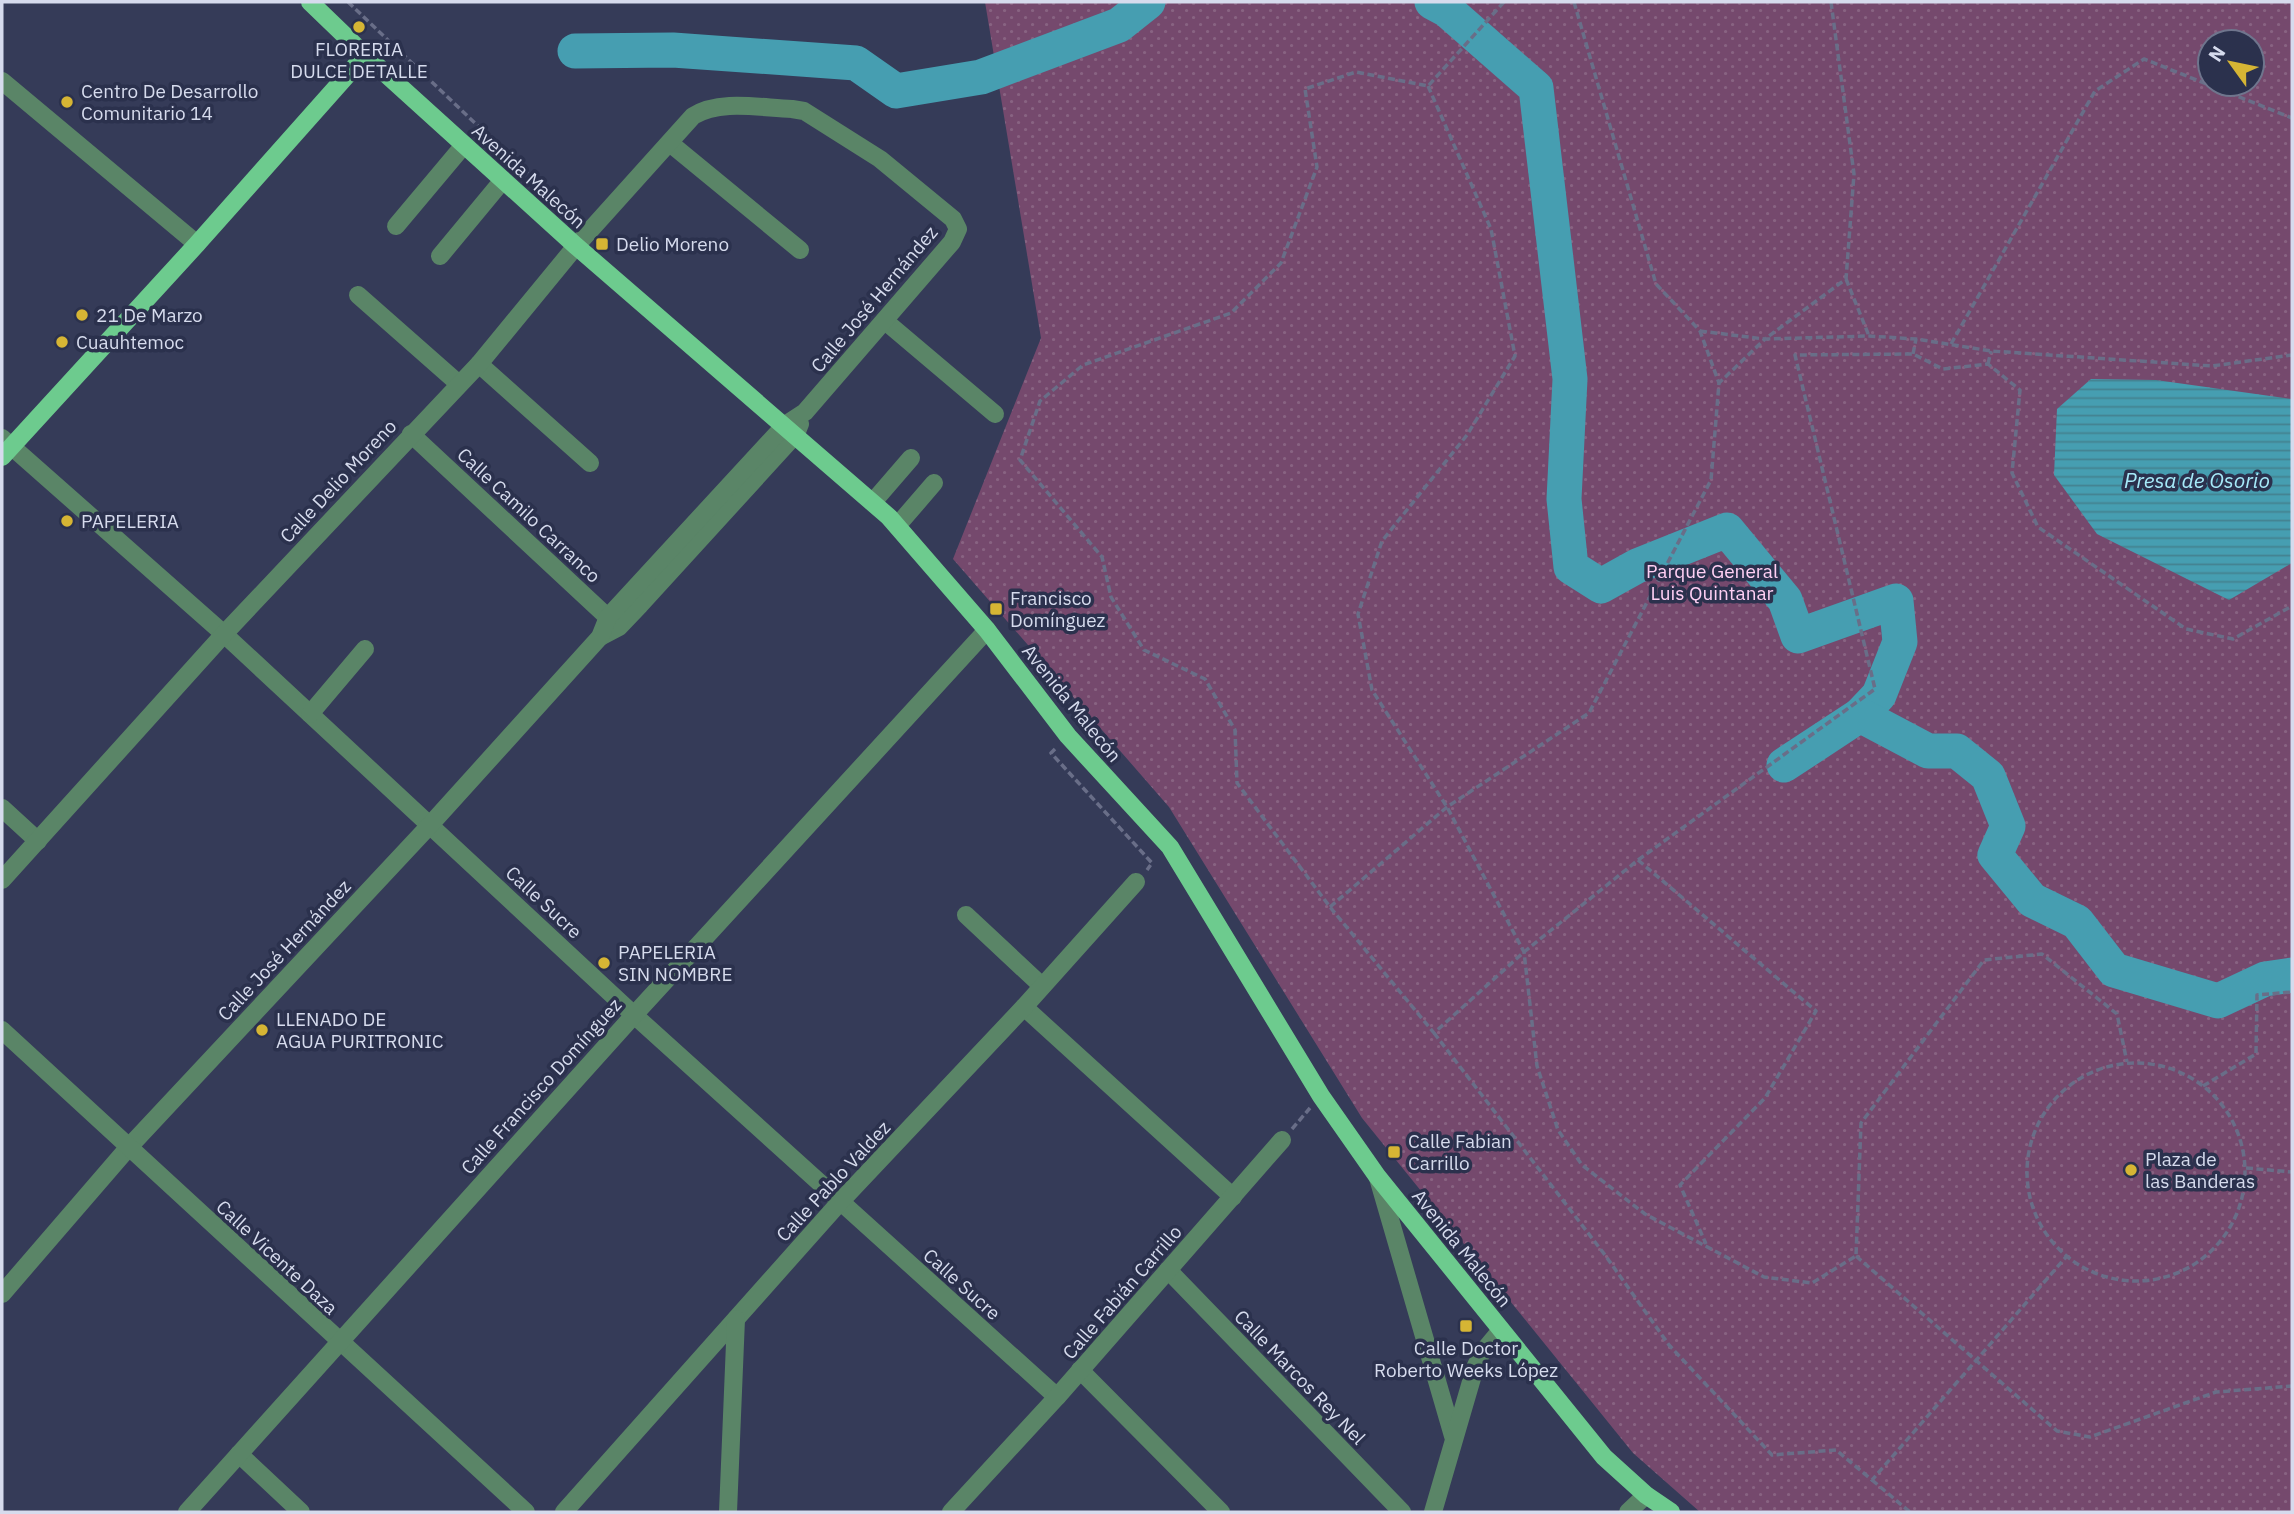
<svg xmlns="http://www.w3.org/2000/svg" width="2294" height="1514" font-family="'IBM Plex Sans',sans-serif">
	<style>
		.park { fill: url(#park-dots); fill-rule: evenodd }
		.water { fill: url(#water-rules) }
		.lines { fill: none; stroke-linecap: round; stroke-linejoin: round }
		.river { stroke: #469eb1; stroke-width: 35 }
		.path { stroke: #696e88; stroke-width: 3.5; stroke-dasharray: 7 3.5; stroke-linecap: butt }
		.minor { stroke: #5a8567; stroke-width: 18 }
		.major { stroke: #6dcb8e; stroke-width: 18 }
		.poi-dot { fill: #d6b534; stroke: #2b314d; stroke-width: 2.5 }
		.labels { text-anchor: middle; dominant-baseline: central; stroke-width: 7; stroke-linejoin: round; paint-order: stroke }
		.poi-label { font-size: 19px; fill: #d6dbed; stroke: #2b314d; text-anchor: start }
		.street-label { font-size: 19px; fill: #d6dbed; stroke: #2b314d }
		.park-label { font-size: 19px; fill: #ffd0f4; stroke: #2b314d }
		.water-label { font-size: 21px; font-style: italic; fill: #a6eaf9; stroke: #2b314d }
	</style>
	<defs>
		<pattern id="park-dots" width="8" height="8" patternUnits="userSpaceOnUse" patternTransform="scale(1.75)"><rect width="8" height="8" fill="#75496d"/><path d="M2 2h.1M6 6h.1" fill="none" stroke="#886382" stroke-width="1.8" stroke-linecap="round"/></pattern>
		<pattern id="water-rules" width="6" height="5" patternUnits="userSpaceOnUse" patternTransform="scale(1.75)"><rect width="6" height="5" fill="#469eb1"/><path d="M0 2.5h6" fill="none" stroke="#448291"/></pattern>
	</defs>
	<rect width="100%" height="100%" fill="#353b58"/>
	<path class="park" d="M985,2H2292V1512H1700L1633,1453L1362,1118L1169,807L953,559L1041,338ZM2210,42H2252V84H2210Z"/>
	<path class="water" d="M2091,379L2156,380L2292,399V563L2229,600L2097,534L2054,475L2057,409Z"/>
	<g class="lines">
		<g class="river">
			<path d="M1432,2L1447,10L1536,88L1570,379L1564,499L1571,567L1601,586L1637,566L1727,530L1785,600L1798,636L1896,601L1900,642L1879,695L1860,715"/>
			<path d="M575,51L673,50L856,63L896,91L981,77L1119,25L1148,2"/>
			<path d="M1784,765L1860,715L1928,751H1957L1988,776L2008,826L1995,855L2032,900L2077,922L2114,970L2218,1001L2265,979L2292,975"/>
		</g>
		<g class="path">
			<path d="M348,2L564,208"/>
			<path d="M1504,2L1428,86L1356,72L1305,89L1317,167L1281,263L1231,313L1083,365L1040,401L1020,460L1102,557L1111,597L1144,650L1205,679L1235,730L1237,783L1330,907L1434,1033L1524,952L1638,860L1875,689L1795,355L1913,354L1943,369L1988,364L2020,390L2012,473L2038,527L2186,629L2233,639L2292,606"/>
			<path d="M1574,2L1656,284L1700,331L1719,383"/>
			<path d="M1831,2L1854,174L1846,279L1765,339L1869,336L1916,339L1991,351L2212,366L2292,355"/>
			<path d="M1428,86L1491,229L1515,356L1467,435L1382,541L1358,614L1372,690L1447,807L1524,952L1537,1066L1558,1130L1582,1165L1645,1214L1764,1277L1812,1283L1856,1256L1861,1123L1984,960L2042,954L2117,1014L2127,1062"/>
			<path d="M1846,279L1869,336"/>
			<path d="M1700,331L1764,339"/>
			<path d="M1951,344L2095,91L2144,59L2292,118"/>
			<path d="M1913,354L1916,339"/>
			<path d="M1988,364L1991,351"/>
			<path d="M1055,749L1051,753L1152,863L1147,870"/>
			<path d="M1638,860L1816,1011L1765,1098L1680,1185L1706,1244"/>
			<path d="M1330,907L1447,807L1589,713L1711,480L1719,383L1765,339"/>
			<path d="M1434,1033L1605,1255L1669,1345L1772,1455L1836,1450L1872,1480L2066,1257"/>
			<circle cx="2136" cy="1172" r="109"/>
			<path d="M2203,1086L2256,1054L2257,995L2292,992"/>
			<path d="M1292,1129L1310,1108"/>
			<path d="M2246,1168L2292,1172"/>
			<path d="M1856,1256L2057,1431L2090,1437L2216,1392L2292,1386"/>
			<path d="M1872,1480L1910,1512"/>
		</g>
		<g class="minor">
			<path d="M2,81L197,244"/>
			<path d="M671,144L800,250"/>
			<path d="M396,226L464,145"/>
			<path d="M440,256L503,180"/>
			<path d="M358,295L459,384"/>
			<path d="M885,321L995,414"/>
			<path d="M479,364L590,463"/>
			<path d="M411,434L616,625"/>
			<path d="M2,438L224,634L634,1015L1057,1397"/>
			<path d="M873,502L911,458"/>
			<path d="M897,526L934,483"/>
			<path d="M600,637L619,627L640,605L796,434L800,424"/>
			<path d="M310,714L365,649"/>
			<path d="M2,808L38,841"/>
			<path d="M2,880L224,634L479,364L576,246L693,116C720,99 761,108 792,109L804,111L880,159L953,219L958,229L952,242L805,412L785,425L608,617L600,637L430,825L128,1148L2,1294"/>
			<path d="M966,915L1042,986"/>
			<path d="M1024,1007L1233,1197"/>
			<path d="M2,1030L526,1512"/>
			<path d="M1378,1178L1453,1436"/>
			<path d="M1168,1270L1402,1512"/>
			<path d="M1080,1370L1221,1512"/>
			<path d="M239,1454L301,1512"/>
			<path d="M187,1512L634,1015L987,630"/>
			<path d="M564,1512L840,1202L1024,1007L1136,882"/>
			<path d="M728,1512L736,1319"/>
			<path d="M951,1512L1057,1397L1282,1140"/>
			<path d="M1433,1512L1475,1368L1481,1354L1501,1330"/>
			<path d="M1628,1512L1646,1495"/>
		</g>
		<g class="major">
			<path d="M310,2L365,55L576,246L889,517L987,630L1068,736L1170,847L1321,1096L1377,1176L1604,1457L1646,1495L1671,1512"/>
			<path d="M2,457L197,244L365,55"/>
		</g>
	</g>
	<g class="poi-dot">
		<circle cx="359" cy="27" r="7"/>
		<circle cx="67" cy="102" r="7"/>
		<rect x="595" y="237" width="14" height="14" rx="3.5"/>
		<circle cx="82" cy="315" r="7"/>
		<circle cx="62" cy="342" r="7"/>
		<circle cx="67" cy="521" r="7"/>
		<rect x="989" y="602" width="14" height="14" rx="3.5"/>
		<circle cx="604" cy="963" r="7"/>
		<circle cx="262" cy="1030" r="7"/>
		<rect x="1387" y="1145" width="14" height="14" rx="3.5"/>
		<circle cx="2131" cy="1170" r="7"/>
		<rect x="1459" y="1319" width="14" height="14" rx="3.5"/>
	</g>
	<g class="labels">
		<g class="poi-label">
			<text x="359" y="49" text-anchor="middle">FLORERIA<tspan x="359" dy="22">DULCE DETALLE</tspan></text>
			<text x="81" y="91">Centro De Desarrollo<tspan x="81" dy="22">Comunitario 14</tspan></text>
			<text x="616" y="244">Delio Moreno</text>
			<text x="96" y="315">21 De Marzo</text>
			<text x="76" y="342">Cuauhtemoc</text>
			<text x="81" y="521">PAPELERIA</text>
			<text x="1010" y="598">Francisco<tspan x="1010" dy="22">Domínguez</tspan></text>
			<text x="618" y="952">PAPELERIA<tspan x="618" dy="22">SIN NOMBRE</tspan></text>
			<text x="276" y="1019">LLENADO DE<tspan x="276" dy="22">AGUA PURITRONIC</tspan></text>
			<text x="1408" y="1141">Calle Fabian<tspan x="1408" dy="22">Carrillo</tspan></text>
			<text x="2145" y="1159">Plaza de<tspan x="2145" dy="22">las Banderas</tspan></text>
			<text x="1466" y="1348" text-anchor="middle">Calle Doctor<tspan x="1466" dy="22">Roberto Weeks López</tspan></text>
		</g>
		<g class="street-label">
			<text transform="translate(529 176) rotate(42)">Avenida Malecón</text>
			<text transform="translate(874 299) rotate(-50)">Calle José Hernández</text>
			<text transform="translate(338 481) rotate(-47)">Calle Delio Moreno</text>
			<text transform="translate(529 515) rotate(43)">Calle Camilo Carranco</text>
			<text transform="translate(1072 703) rotate(51)">Avenida Malecón</text>
			<text transform="translate(544 902) rotate(43)">Calle Sucre</text>
			<text transform="translate(284 950) rotate(-47)">Calle José Hernández</text>
			<text transform="translate(541 1086) rotate(-48)">Calle Francisco Domínguez</text>
			<text transform="translate(833 1181) rotate(-47)">Calle Pablo Valdez</text>
			<text transform="translate(1462 1248) rotate(51)">Avenida Malecón</text>
			<text transform="translate(277 1257) rotate(43)">Calle Vicente Daza</text>
			<text transform="translate(962 1284) rotate(42)">Calle Sucre</text>
			<text transform="translate(1122 1292) rotate(-49)">Calle Fabián Carrillo</text>
			<text transform="translate(1300 1377) rotate(46)">Calle Marcos Rey Nel</text>
		</g>
		<g class="park-label">
			<text x="1712" y="571">Parque General<tspan x="1712" dy="22">Luis Quintanar</tspan></text>
		</g>
		<g class="water-label">
			<text x="2197" y="480">Presa de Osorio</text>
		</g>
	</g>
	<rect width="2294" height="1514" fill="none" stroke="#d6dbed" stroke-width="7"/>
	<g transform="translate(2231 63) rotate(303)"><circle r="33" fill="#2b314d" stroke="#6f758d" stroke-width="2"/>
	<path d="M0-5L12 26L0 18L-12 26Z" fill="#d6b534"/>
	<text y="-10" font-size="19" font-weight="bold" text-anchor="middle" fill="#d6dbed">N</text>
	</g>
</svg>
